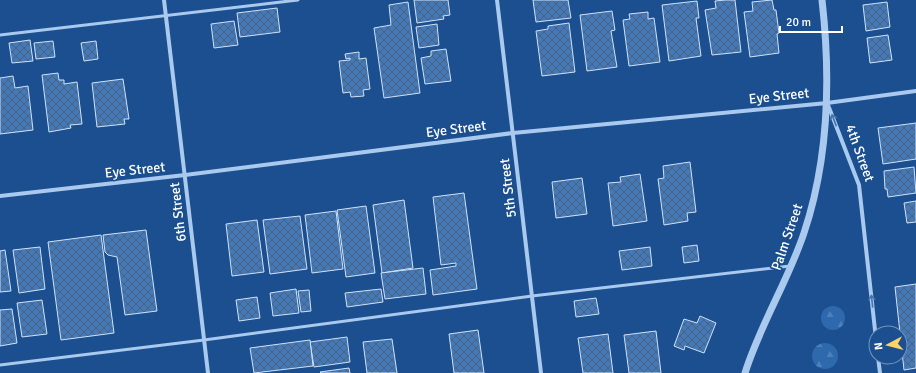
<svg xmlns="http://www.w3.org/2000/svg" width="916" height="373" font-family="Signika,sans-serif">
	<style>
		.forest { fill: url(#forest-firs) }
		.building { fill: url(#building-cross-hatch); stroke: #cfe3fa }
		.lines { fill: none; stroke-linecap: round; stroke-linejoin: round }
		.service { stroke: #a9c9ee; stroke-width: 3 }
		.minor { stroke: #a9c9ee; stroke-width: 4 }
		.tertiary { stroke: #a9c9ee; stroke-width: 7 }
		.oneway { stroke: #4674ac }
		.labels { text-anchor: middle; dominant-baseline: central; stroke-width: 3.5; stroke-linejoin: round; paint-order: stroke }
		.street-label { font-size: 14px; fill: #fff; stroke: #1b4f8f }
	</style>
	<defs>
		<pattern id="forest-firs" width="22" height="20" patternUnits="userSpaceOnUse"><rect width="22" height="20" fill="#2e69ad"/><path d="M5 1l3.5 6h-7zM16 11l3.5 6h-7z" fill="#4d80b9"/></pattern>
		<pattern id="building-cross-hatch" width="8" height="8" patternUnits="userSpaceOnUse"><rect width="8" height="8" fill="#4478b7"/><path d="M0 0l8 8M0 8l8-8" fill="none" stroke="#486282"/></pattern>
	</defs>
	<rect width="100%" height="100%" fill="#1b4f8f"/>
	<g class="forest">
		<circle cx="833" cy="318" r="12"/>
		<circle cx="825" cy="356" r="13"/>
	</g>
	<g class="building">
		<path d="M414,0H448L450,15L443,16L444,19L417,23Z"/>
		<path d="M533,0H568L571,18L536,22Z"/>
		<path d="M725,0H735L741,52L712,55L705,10L716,8L715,1Z"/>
		<path d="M772,0L774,10H776L779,33L777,34L779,53L750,57L744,12L753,11L752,2Z"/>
		<path d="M697,1L699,18H696L701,56L669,61L662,5Z"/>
		<path d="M408,2L420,93L384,98L374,28L391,25L389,5Z"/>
		<path d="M887,2L890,27L866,31L863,5Z"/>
		<path d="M277,8L280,32L240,37L237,13Z"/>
		<path d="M612,11L615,30L611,31L617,67L587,71L580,15Z"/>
		<path d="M648,12V19L654,18L660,62L629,66L623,20L630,19L629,14Z"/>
		<path d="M234,21L238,45L214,48L211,24Z"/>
		<path d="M569,23L575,72L542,76L536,31L548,29V26Z"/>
		<path d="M437,24L439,45L419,48L416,27Z"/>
		<path d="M888,35L892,60L870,63L867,38Z"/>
		<path d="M30,40L33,61L12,63L9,43Z"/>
		<path d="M53,41L55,57L36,59L34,43Z"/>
		<path d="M96,41L98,59L84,61L81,43Z"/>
		<path d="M446,49L451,81L425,84L421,58L431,56V51Z"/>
		<path d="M359,52V59L366,58L370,89L363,90L364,96L351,97L350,92L343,93L339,61L350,60V58L346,59L345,54Z"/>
		<path d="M58,73L59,80H64V84L77,82L82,124L70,125L71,128L49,132L42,75Z"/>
		<path d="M13,76L15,88L28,86L33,130L0,134V78Z"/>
		<path d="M123,79L129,119H124L125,124L97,127L92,83Z"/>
		<path d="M916,123V159L883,164L878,128Z"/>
		<path d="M690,162L696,212L687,213L688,221L664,225L658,179L664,178L663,166Z"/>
		<path d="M914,167L916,193L888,197L887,189H885L884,171Z"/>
		<path d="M640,174L647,221L613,226L608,183L621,182L620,177Z"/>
		<path d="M582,178L587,214L556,218L552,182Z"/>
		<path d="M464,193L477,289L433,295L430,270L456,266V263L441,265L433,197Z"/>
		<path d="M404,200L413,268L382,273L373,205Z"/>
		<path d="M916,201V222L907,223L904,203Z"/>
		<path d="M366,206L375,273L346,277L337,210Z"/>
		<path d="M336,211L343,269L312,273L305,215Z"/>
		<path d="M300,216L307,269L270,274L263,220Z"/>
		<path d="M257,220L264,272L232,276L226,224Z"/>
		<path d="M146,230L157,311L125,315L117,257L108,255L105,252L103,235Z"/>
		<path d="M101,235L114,333L61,340L48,242Z"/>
		<path d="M697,245L699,261L684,263L682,247Z"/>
		<path d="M40,247L45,289L19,293L13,250Z"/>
		<path d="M650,247L652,266L622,270L619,251Z"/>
		<path d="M5,250L11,291L0,292V251Z"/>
		<path d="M423,268L426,294L385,299L381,273Z"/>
		<path d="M916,284V368L904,370L895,287Z"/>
		<path d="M296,289L299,313L273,316L270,293Z"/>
		<path d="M381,289L383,302L347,307L345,293Z"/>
		<path d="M309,290L311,311L301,312L298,291Z"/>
		<path d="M257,297L260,318L239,321L236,300Z"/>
		<path d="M596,298L599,314L576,317L574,301Z"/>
		<path d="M42,300L47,334L22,337L17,303Z"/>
		<path d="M12,309L17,343L0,346V310Z"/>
		<path d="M700,316L716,323L704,353L685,346L684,350L674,346L684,319L697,323Z"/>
		<path d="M478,330L484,373H454L449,334Z"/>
		<path d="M656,331L661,373H629L624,335Z"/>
		<path d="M608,334L613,373H583L578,338Z"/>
		<path d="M347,337L350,362L314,367L310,342Z"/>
		<path d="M392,339L397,373H367L363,342Z"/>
		<path d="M310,340L313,366L254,373L250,348Z"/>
		<path d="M349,368L350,373H321L320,372Z"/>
	</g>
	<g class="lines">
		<g class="service">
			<path d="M0,35L298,0"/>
			<path d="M0,365L204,340L532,296L790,266"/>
		</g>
		<g class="minor">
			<path d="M164,0L208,373"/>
			<path d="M497,0L541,373"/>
			<path d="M828,105L859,185L876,339"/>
			<path d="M0,196L185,175L513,133L827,103L916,91"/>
			<path d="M878,357L880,373"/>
		</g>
		<path class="tertiary" d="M745,373C760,325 788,281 804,233C829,158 831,79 822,0"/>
	</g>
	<defs><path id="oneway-shaft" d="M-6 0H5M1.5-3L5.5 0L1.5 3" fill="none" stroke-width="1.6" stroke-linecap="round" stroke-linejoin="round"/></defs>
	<g class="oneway">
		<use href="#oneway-shaft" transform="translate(834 120) rotate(-111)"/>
		<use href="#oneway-shaft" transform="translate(872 301) rotate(-96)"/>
	</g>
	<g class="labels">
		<g class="street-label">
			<text transform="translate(779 96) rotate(-6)">Eye Street</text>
			<text transform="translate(456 129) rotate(-7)">Eye Street</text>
			<text transform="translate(860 153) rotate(70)">4th Street</text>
			<text transform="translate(135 170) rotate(-6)">Eye Street</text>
			<text transform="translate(508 188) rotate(-97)">5th Street</text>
			<text transform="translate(178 212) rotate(-97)">6th Street</text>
			<text transform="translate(787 237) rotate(-71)">Palm Street</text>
		</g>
	</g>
	<g transform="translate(888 345) rotate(263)"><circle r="19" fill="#1b4f8f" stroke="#7695bc"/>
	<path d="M0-3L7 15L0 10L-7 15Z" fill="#ffd166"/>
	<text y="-6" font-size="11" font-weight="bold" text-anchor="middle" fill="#ffffff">N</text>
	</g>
	<path d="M780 26v6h62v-6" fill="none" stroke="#ffffff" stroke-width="2"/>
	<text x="786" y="26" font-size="12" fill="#ffffff" stroke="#1b4f8f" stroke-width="3" paint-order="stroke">20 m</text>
</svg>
